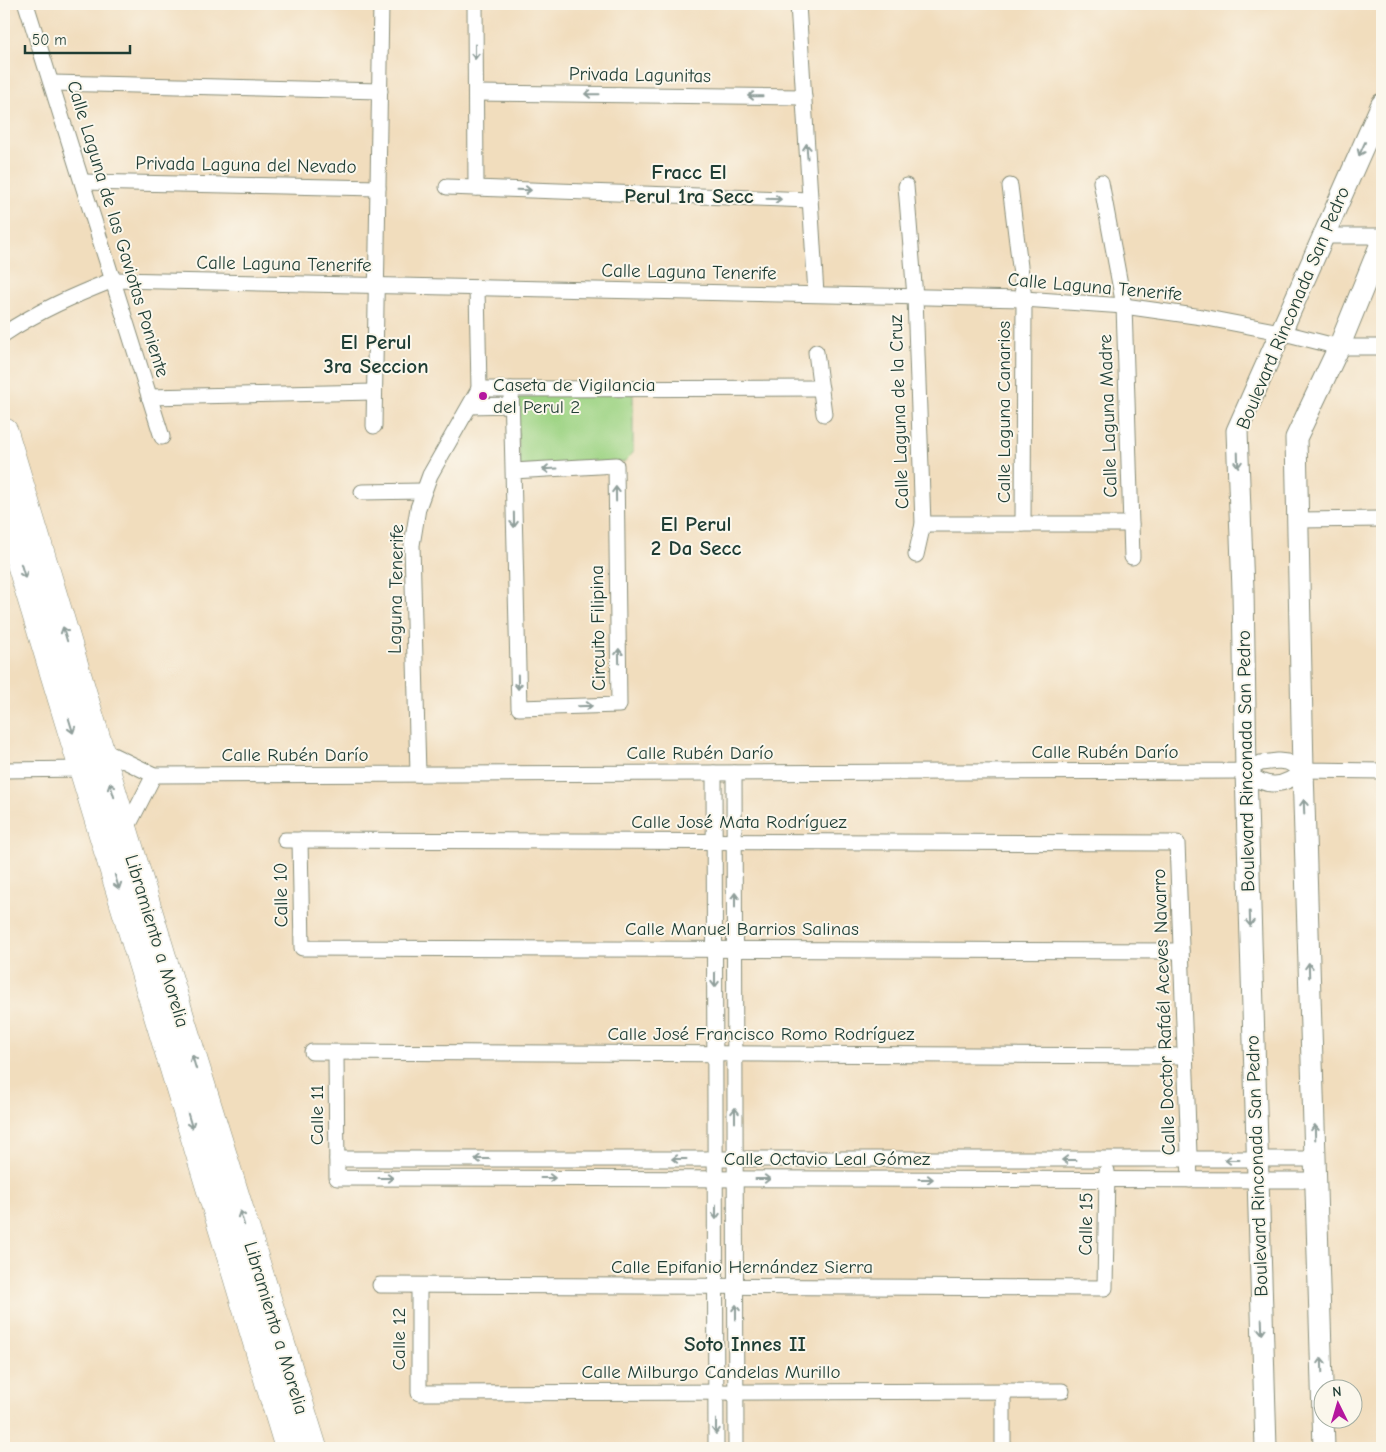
<svg xmlns="http://www.w3.org/2000/svg" width="1386" height="1452" font-family="'Comic Neue',sans-serif">
	<style>
		.green { fill: #9fd485; stroke: #5f885c }
		.lines { fill: none; stroke-linecap: round; stroke-linejoin: round }
		.street-casing { stroke: #888d78; stroke-width: 17 }
		.secondary-casing { stroke: #888d78; stroke-width: 23 }
		.highway-casing { stroke: #888d78; stroke-width: 29 }
		.street { stroke: #fff; stroke-width: 15 }
		.secondary { stroke: #fff; stroke-width: 21 }
		.highway { stroke: #fff; stroke-width: 28 }
		.oneway { stroke: #8f9e9a }
		.poi-dot { fill: #b5179e; stroke: #fbf7ec; stroke-width: 2 }
		.labels { text-anchor: middle; dominant-baseline: central; stroke-width: 4; stroke-linejoin: round; paint-order: stroke }
		.street-label { font-size: 19px; fill: #1f3d34; stroke: #fbf7ec }
		.poi-label { font-size: 19px; fill: #1f3d34; stroke: #fbf7ec; text-anchor: start }
		.quarter-label { font-size: 21px; font-weight: bold; fill: #1f3d34; stroke: #fbf7ec }
	</style>
	<rect width="100%" height="100%" fill="#fbf7ec"/>
	<filter id="ink" filterUnits="userSpaceOnUse"><feTurbulence type="fractalNoise" baseFrequency=".02" numOctaves="2"/><feDisplacementMap in="SourceGraphic" scale="10" xChannelSelector="R" yChannelSelector="G"/><feConvolveMatrix kernelMatrix="1 2 1 2 8 2 1 2 1" color-interpolation-filters="sRGB"/></filter>
	<filter id="wash" filterUnits="userSpaceOnUse"><feTurbulence type="fractalNoise" baseFrequency=".0096" numOctaves="4" result="noise"/><feDisplacementMap in="SourceGraphic" scale="20" xChannelSelector="R" yChannelSelector="G"/><feGaussianBlur stdDeviation="1.12" result="paint"/><feColorMatrix in="noise" values="0 0 0 0 0 0 0 0 0 0 0 0 0 0 0 0 0 1.4 0 .05"/><feComposite in="paint" operator="in"/></filter>
	<g filter="url(#wash)">
		<rect width="100%" height="100%" fill="#f1ddbd"/>
		<path class="green" d="M516,393H633V453L624,462L520,467Z"/>
	</g>
	<g filter="url(#ink)">
		<g class="lines">
			<defs>
				<g id="street">
					<path d="M26,4L162,437"/>
					<path d="M475,4L476,188"/>
					<path d="M798,4L816,294"/>
					<path d="M52,83L380,91"/>
					<path d="M476,93L804,97"/>
					<path d="M83,182L378,188"/>
					<path d="M1101,182L1124,306L1132,557"/>
					<path d="M906,186L915,297L923,524L916,555"/>
					<path d="M1010,186L1024,299L1023,524"/>
					<path d="M447,187L810,200"/>
					<path d="M1323,236H1382"/>
					<path d="M477,288L479,389"/>
					<path d="M4,334C38,311 75,295 113,280L1024,299L1124,306L1202,317L1280,332L1339,347H1382"/>
					<path d="M816,352L824,414"/>
					<path d="M479,389L821,388"/>
					<path d="M511,389L519,708L619,705L616,465L513,471"/>
					<path d="M149,397L374,392"/>
					<path d="M470,406L511,405"/>
					<path d="M374,426L381,4"/>
					<path d="M362,492L423,491"/>
					<path d="M1298,520L1382,519"/>
					<path d="M923,524H1131"/>
					<path d="M100,749L154,775L1246,771L1261,763L1278,761L1287,762L1303,770L1382,771"/>
					<path d="M4,770L84,769"/>
					<path d="M1246,771C1265,789 1284,788 1303,770"/>
					<path d="M714,773L716,1448"/>
					<path d="M734,773L736,1448"/>
					<path d="M418,774L412,545L418,508L430,475L479,389"/>
					<path d="M125,832L154,775"/>
					<path d="M285,840L1177,843L1190,1180"/>
					<path d="M300,840L302,948L1181,951"/>
					<path d="M312,1052L1186,1056"/>
					<path d="M336,1053L337,1178L1317,1180"/>
					<path d="M337,1159H1316"/>
					<path d="M380,1285L1105,1288L1107,1171"/>
					<path d="M419,1286V1393L1062,1391"/>
					<path d="M1003,1448V1391"/>
				</g>
				<g id="secondary">
					<path d="M1266,1448L1246,771L1243,590L1237,431L1382,104"/>
					<path d="M1324,1448L1303,770L1296,438L1339,347L1382,241"/>
				</g>
				<g id="highway">
					<path d="M4,432L182,1023L313,1448"/>
					<path d="M4,508L289,1448"/>
				</g>
			</defs>
			<use href="#street" class="street-casing"/>
			<use href="#secondary" class="secondary-casing"/>
			<use href="#highway" class="highway-casing"/>
			<use href="#street" class="street"/>
			<use href="#secondary" class="secondary"/>
			<use href="#highway" class="highway"/>
		</g>
		<defs><path id="oneway-shaft" d="M-6 0H5M1.5-3L5.5 0L1.5 3" fill="none" stroke-width="1.6" stroke-linecap="round" stroke-linejoin="round" transform="scale(1.25)"/></defs>
		<g class="oneway">
			<use href="#oneway-shaft" transform="translate(475 52) rotate(90)"/>
			<use href="#oneway-shaft" transform="translate(592 94) rotate(-179)"/>
			<use href="#oneway-shaft" transform="translate(755 96) rotate(-179)"/>
			<use href="#oneway-shaft" transform="translate(1362 149) rotate(114)"/>
			<use href="#oneway-shaft" transform="translate(807 151) rotate(-94)"/>
			<use href="#oneway-shaft" transform="translate(524 190) rotate(2)"/>
			<use href="#oneway-shaft" transform="translate(774 199) rotate(2)"/>
			<use href="#oneway-shaft" transform="translate(1238 460) rotate(88)"/>
			<use href="#oneway-shaft" transform="translate(550 469) rotate(177)"/>
			<use href="#oneway-shaft" transform="translate(616 494) rotate(-91)"/>
			<use href="#oneway-shaft" transform="translate(514 520) rotate(89)"/>
			<use href="#oneway-shaft" transform="translate(23 571) rotate(73)"/>
			<use href="#oneway-shaft" transform="translate(65 634) rotate(-107)"/>
			<use href="#oneway-shaft" transform="translate(619 656) rotate(-91)"/>
			<use href="#oneway-shaft" transform="translate(518 682) rotate(89)"/>
			<use href="#oneway-shaft" transform="translate(585 706) rotate(-2)"/>
			<use href="#oneway-shaft" transform="translate(71 726) rotate(73)"/>
			<use href="#oneway-shaft" transform="translate(112 790) rotate(-107)"/>
			<use href="#oneway-shaft" transform="translate(1304 807) rotate(-92)"/>
			<use href="#oneway-shaft" transform="translate(117 882) rotate(73)"/>
			<use href="#oneway-shaft" transform="translate(735 900) rotate(-90)"/>
			<use href="#oneway-shaft" transform="translate(1250 919) rotate(88)"/>
			<use href="#oneway-shaft" transform="translate(1309 970) rotate(-92)"/>
			<use href="#oneway-shaft" transform="translate(715 980) rotate(90)"/>
			<use href="#oneway-shaft" transform="translate(194 1062) rotate(-107)"/>
			<use href="#oneway-shaft" transform="translate(735 1115) rotate(-90)"/>
			<use href="#oneway-shaft" transform="translate(190 1121) rotate(73)"/>
			<use href="#oneway-shaft" transform="translate(1315 1132) rotate(-92)"/>
			<use href="#oneway-shaft" transform="translate(482 1159) rotate(-180)"/>
			<use href="#oneway-shaft" transform="translate(679 1159) rotate(-180)"/>
			<use href="#oneway-shaft" transform="translate(1069 1160) rotate(-180)"/>
			<use href="#oneway-shaft" transform="translate(1232 1160) rotate(180)"/>
			<use href="#oneway-shaft" transform="translate(386 1178)"/>
			<use href="#oneway-shaft" transform="translate(548 1178)"/>
			<use href="#oneway-shaft" transform="translate(763 1179)"/>
			<use href="#oneway-shaft" transform="translate(926 1179)"/>
			<use href="#oneway-shaft" transform="translate(716 1212) rotate(90)"/>
			<use href="#oneway-shaft" transform="translate(242 1218) rotate(-107)"/>
			<use href="#oneway-shaft" transform="translate(736 1312) rotate(-90)"/>
			<use href="#oneway-shaft" transform="translate(1262 1327) rotate(88)"/>
			<use href="#oneway-shaft" transform="translate(1322 1365) rotate(-92)"/>
			<use href="#oneway-shaft" transform="translate(716 1427) rotate(90)"/>
		</g>
	</g>
	<circle class="poi-dot" cx="483" cy="396" r="5"/>
	<g class="labels">
		<g class="street-label">
			<text transform="translate(640 75) rotate(1)">Privada Lagunitas</text>
			<text transform="translate(246 165) rotate(1)">Privada Laguna del Nevado</text>
			<text transform="translate(118 229) rotate(73)">Calle Laguna de las Gaviotas Poniente</text>
			<text transform="translate(284 264) rotate(1)">Calle Laguna Tenerife</text>
			<text transform="translate(689 272) rotate(1)">Calle Laguna Tenerife</text>
			<text transform="translate(1095 287) rotate(5)">Calle Laguna Tenerife</text>
			<text transform="translate(1293 308) rotate(-67)">Boulevard Rinconada San Pedro</text>
			<text transform="translate(899 412) rotate(-92)">Calle Laguna de la Cruz</text>
			<text transform="translate(1004 412) rotate(-90)">Calle Laguna Canarios</text>
			<text transform="translate(1108 416) rotate(-92)">Calle Laguna Madre</text>
			<text transform="translate(396 589) rotate(-89)">Laguna Tenerife</text>
			<text transform="translate(598 628) rotate(-91)">Circuito Filipina</text>
			<text x="1105" y="752">Calle Rubén Darío</text>
			<text x="700" y="753">Calle Rubén Darío</text>
			<text x="295" y="755">Calle Rubén Darío</text>
			<text transform="translate(1246 761) rotate(-91)">Boulevard Rinconada San Pedro</text>
			<text x="739" y="822">Calle José Mata Rodríguez</text>
			<text transform="translate(281 895) rotate(-91)">Calle 10</text>
			<text x="742" y="929">Calle Manuel Barrios Salinas</text>
			<text transform="translate(157 941) rotate(73)">Libramiento a Morelia</text>
			<text transform="translate(1164 1012) rotate(-92)">Calle Doctor Rafaél Aceves Navarro</text>
			<text x="761" y="1034">Calle José Francisco Romo Rodríguez</text>
			<text transform="translate(317 1115) rotate(-90)">Calle 11</text>
			<text x="827" y="1159">Calle Octavio Leal Gómez</text>
			<text transform="translate(1257 1166) rotate(-92)">Boulevard Rinconada San Pedro</text>
			<text transform="translate(1086 1224) rotate(-89)">Calle 15</text>
			<text x="742" y="1267">Calle Epifanio Hernández Sierra</text>
			<text transform="translate(276 1328) rotate(73)">Libramiento a Morelia</text>
			<text transform="translate(399 1339) rotate(-90)">Calle 12</text>
			<text x="711" y="1372">Calle Milburgo Candelas Murillo</text>
		</g>
		<g class="poi-label">
			<text x="493" y="385">Caseta de Vigilancia<tspan x="493" dy="22">del Perul 2</tspan></text>
		</g>
		<g class="quarter-label">
			<text x="689" y="172">Fracc El<tspan x="689" dy="24">Perul 1ra Secc</tspan></text>
			<text x="376" y="342">El Perul<tspan x="376" dy="24">3ra Seccion</tspan></text>
			<text x="696" y="524">El Perul<tspan x="696" dy="24">2 Da Secc</tspan></text>
			<text x="745" y="1344">Soto Innes II</text>
		</g>
	</g>
	<rect width="1386" height="1452" fill="none" stroke="#fbf7ec" stroke-width="20"/>
	<g transform="translate(1338 1404) rotate(355)"><circle r="24" fill="#fbf7ec" stroke="#a3ada2"/>
	<path d="M0-4L9 19L0 12L-9 19Z" fill="#b5179e"/>
	<text y="-8" font-size="14" font-weight="bold" text-anchor="middle" fill="#1f3d34">N</text>
	</g>
	<path d="M25 45v8h105v-8" fill="none" stroke="#1f3d34" stroke-width="2.5"/>
	<text x="32" y="45" font-size="15" fill="#1f3d34" stroke="#fbf7ec" stroke-width="4" paint-order="stroke">50 m</text>
</svg>
